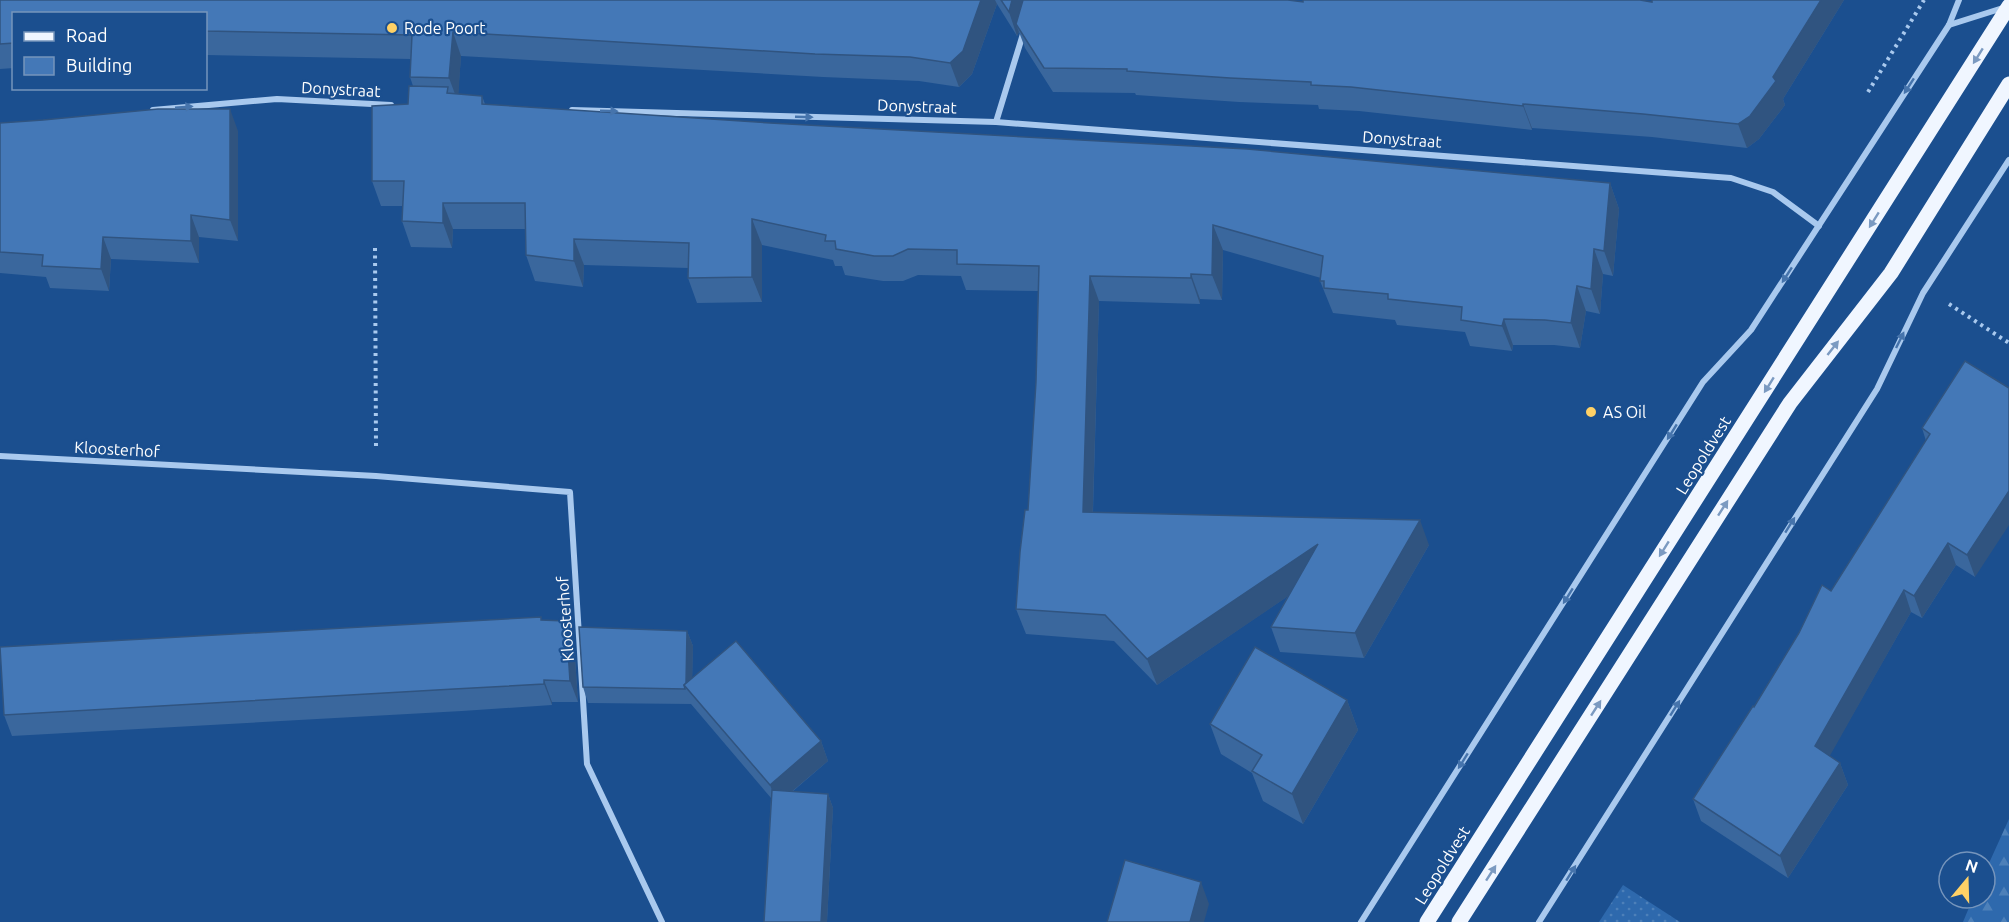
<svg xmlns="http://www.w3.org/2000/svg" width="2009" height="922" font-family="Ubuntu,sans-serif">
	<style>
		.grass { fill: url(#grass-dots) }
		.forest { fill: url(#forest-firs) }
		.lines { fill: none; stroke-linecap: round; stroke-linejoin: round }
		.path { stroke: #a9c9ee; stroke-width: 4; stroke-dasharray: 3 4.5; stroke-linecap: butt }
		.street { stroke: #a9c9ee; stroke-width: 6 }
		.primary { stroke: #f0f6ff; stroke-width: 15 }
		.wall { fill: #3a679d }
		.shaded-wall { fill: #305480 }
		.building { fill: #4478b7; stroke: #305480; stroke-width: 1.5 }
		.oneway { fill: #7b9ac1 }
		.oneway2 { fill: #4674ac }
		.poi-dot { fill: #ffd166; stroke: #1b4f8f; stroke-width: 2 }
		.labels { text-anchor: middle; dominant-baseline: central; stroke-width: 4.5; stroke-linejoin: round; paint-order: stroke }
		.poi-label { font-size: 16px; fill: #fff; stroke: #1b4f8f; text-anchor: start }
		.street-label { font-size: 16px; fill: #fff; stroke: #1b4f8f }
	</style>
	<defs>
		<pattern id="grass-dots" width="8" height="8" patternUnits="userSpaceOnUse" patternTransform="scale(1.5)"><rect width="8" height="8" fill="#2e69ad"/><path d="M2 2h.1M6 6h.1" fill="none" stroke="#4d80b9" stroke-width="1.8" stroke-linecap="round"/></pattern>
		<pattern id="forest-firs" width="22" height="20" patternUnits="userSpaceOnUse" patternTransform="scale(1.5)"><rect width="22" height="20" fill="#2e69ad"/><path d="M5 1l3.5 6h-7zM16 11l3.5 6h-7z" fill="#4d80b9"/></pattern>
	</defs>
	<rect width="100%" height="100%" fill="#1b4f8f"/>
	<path class="grass" d="M1623,885L1680,922H1599Z"/>
	<path class="forest" d="M2009,819V922H1963L1973,898H1985V872Z"/>
	<g class="lines">
		<g class="path">
			<path d="M1868,92L1924,0"/>
			<path d="M375,248L376,448"/>
			<path d="M1949,304L2009,343"/>
		</g>
		<g class="street">
			<path d="M1949,25L2006,7"/>
			<path d="M153,110L277,99L391,105"/>
			<path d="M572,110L996,122L1731,178L1773,192L1819,226"/>
			<path d="M996,122L1023,34"/>
			<path d="M0,456L376,476L570,492L587,764L662,922"/>
			<path d="M1361,922L1703,382L1751,330L1949,25L1959,0"/>
			<path d="M1539,922L1877,389L1923,293L2009,160"/>
		</g>
		<g class="primary">
			<path d="M1427,922L2009,6"/>
			<path d="M1459,922L1790,403L1891,273L2009,84"/>
		</g>
	</g>
	<g class="wall">
		<path d="M0,0H1288L1303,2H1652V0H1844L1783,99L1785,105L1759,139L1747,148L1652,137L1532,128V130L1359,111L1319,109L1318,105L1239,102L1136,95L1135,93L1053,92L1025,48L1019,32L1017,36L997,4L972,74L959,87L919,81L823,77L461,56L458,94L482,96L485,104L1610,183L1619,209L1613,276L1603,274L1600,314L1586,311L1580,348L1554,345H1513L1512,351L1470,346L1465,332L1397,325L1395,320L1333,313L1320,281L1321,278L1223,250L1222,300L1200,299V304L1099,301L1093,512L1429,545L1364,658L1280,652L1271,627L1288,596L1157,685L1114,641L1026,634L1016,609L1028,510L1036,382L1038,291L966,290L961,276L918,275L903,281H883L845,275L842,266H835L833,260L762,245V302L697,303L688,278V268L584,265L583,287L535,281L526,255L525,229H453L452,248L411,247L402,221L403,206H381L372,181L408,104L413,86L410,77L411,59L206,55V14H14V68L0,69Z"/>
		<path d="M0,123L238,131V241L199,237V263L111,259L109,291L50,288L46,277L0,273Z"/>
		<path d="M1965,361L1975,577L1956,565L1922,618L1911,612L1829,756L1840,763L1848,785L1788,878L1701,821L1693,799L1831,591L1926,441L1922,428Z"/>
		<path d="M542,620L566,621L574,643L578,702H552V705L462,711L12,736L4,715Z"/>
		<path d="M687,631L693,646L692,678L821,741L828,761L792,792L828,794L833,808L827,922H764L771,798L691,704L588,703L583,687Z"/>
		<path d="M1347,700L1358,730L1303,824L1263,801L1252,773L1221,754L1210,724Z"/>
	</g>
	<g class="shaded-wall">
		<path d="M981,0H995L997,4L972,74L959,87L950,63Z"/>
		<path d="M1012,0H1029L1016,24L1019,32L1017,36L1009,12Z"/>
		<path d="M1821,0H1844L1783,99L1785,105L1759,139L1747,148L1738,124L1773,77Z"/>
		<path d="M453,32L461,56L458,102L449,78Z"/>
		<path d="M1523,104L1532,128V130L1523,106Z"/>
		<path d="M230,109L238,131V241L230,220Z"/>
		<path d="M1610,183L1619,209L1613,276L1604,251Z"/>
		<path d="M443,203L453,229L452,248L443,223Z"/>
		<path d="M191,215L199,237V263L191,241Z"/>
		<path d="M752,219L762,245V302L752,277Z"/>
		<path d="M1213,225L1223,250L1222,300L1212,275Z"/>
		<path d="M103,237L111,259L109,291L101,269Z"/>
		<path d="M574,239L584,265L583,287L574,261Z"/>
		<path d="M1594,249L1603,274L1600,314L1591,289Z"/>
		<path d="M1191,274L1200,299V304L1191,278Z"/>
		<path d="M1090,276L1099,301L1092,537L1083,512Z"/>
		<path d="M1577,286L1586,311L1580,348L1571,323Z"/>
		<path d="M1504,319L1513,345L1512,351L1502,326Z"/>
		<path d="M2009,491V525L1975,577L1967,555Z"/>
		<path d="M1420,520L1429,545L1364,658L1355,633Z"/>
		<path d="M1948,543L1956,565L1922,618L1914,596Z"/>
		<path d="M1318,544L1327,570L1157,685L1147,659Z"/>
		<path d="M1904,590L1911,612L1823,768L1815,746Z"/>
		<path d="M566,621L574,643L578,702L570,681Z"/>
		<path d="M687,631L693,646L692,694L686,688Z"/>
		<path d="M544,680L552,702V705L544,684Z"/>
		<path d="M1347,700L1358,730L1303,824L1292,794Z"/>
		<path d="M821,741L828,761L777,804L770,785Z"/>
		<path d="M1840,763L1848,785L1788,878L1780,856Z"/>
		<path d="M828,794L833,808L827,922H821Z"/>
		<path d="M1201,882L1209,904L1204,922H1190Z"/>
	</g>
	<g class="building">
		<path d="M0,0H981L963,51L950,63L910,57L815,54L453,32L449,78L410,77L412,35L206,31V14H14V43L0,44Z"/>
		<path d="M1001,0H1012L1009,12Z"/>
		<path d="M1023,0H1288L1303,2V0H1640L1652,2V0H1821L1773,77L1776,81L1750,116L1738,124L1643,114L1523,104V106L1351,87L1311,85V82L1230,78L1127,71V69L1044,68L1016,24Z"/>
		<path d="M409,86L448,87L447,93L482,96V104L770,123L1247,149L1610,183L1604,251L1594,249L1591,289L1577,286L1571,323L1545,320L1504,319L1502,326L1461,320L1462,307L1388,299V294L1324,288V281H1320L1323,256L1213,225L1212,275L1191,274V278L1090,276L1083,512L1420,520L1355,633L1271,627L1318,544L1147,659L1105,615L1016,609L1020,552L1025,510H1028L1036,382L1039,266L957,264V250L908,249L893,256H874L836,249L835,241H825L826,235L752,219V277L688,278L689,243L574,239V261L526,255L525,203H443V223L402,221L404,181H372V106L408,104Z"/>
		<path d="M158,109H230V220L191,215V241L103,237L101,269L42,266L43,255L0,252V123L43,120Z"/>
		<path d="M1965,361L2009,388V491L1967,555L1948,543L1914,596L1904,590L1815,746L1840,763L1780,856L1693,799L1753,706L1754,707L1799,633L1822,585L1831,591L1930,434L1922,428Z"/>
		<path d="M541,617V620L566,621L570,681L544,680V684L454,689L4,715L0,647Z"/>
		<path d="M579,627L687,631L686,683L684,685L685,689L583,687Z"/>
		<path d="M736,641L821,741L770,785L684,685Z"/>
		<path d="M1255,647L1347,700L1292,794L1252,771L1262,755L1210,724Z"/>
		<path d="M772,790L828,794L821,922H764Z"/>
		<path d="M1125,860L1201,882L1190,922H1107Z"/>
	</g>
	<defs><path id="oneway-solid" d="M-6-.8H1V-3.2L6.5 0L1 3.2V.8H-6Z" transform="scale(1.5)"/></defs>
	<g class="oneway">
		<use href="#oneway-solid" transform="translate(1978 56) rotate(122)"/>
		<use href="#oneway-solid" transform="translate(1874 220) rotate(122)"/>
		<use href="#oneway-solid" transform="translate(1833 348) rotate(-52)"/>
		<use href="#oneway-solid" transform="translate(1769 385) rotate(122)"/>
		<use href="#oneway-solid" transform="translate(1723 508) rotate(-57)"/>
		<use href="#oneway-solid" transform="translate(1664 549) rotate(122)"/>
		<use href="#oneway-solid" transform="translate(1596 708) rotate(-57)"/>
		<use href="#oneway-solid" transform="translate(1491 873) rotate(-57)"/>
	</g>
	<g class="oneway2">
		<use href="#oneway-solid" transform="translate(1909 86) rotate(123)"/>
		<use href="#oneway-solid" transform="translate(184 107) rotate(-5)"/>
		<use href="#oneway-solid" transform="translate(609 111) rotate(2)"/>
		<use href="#oneway-solid" transform="translate(804 117) rotate(2)"/>
		<use href="#oneway-solid" transform="translate(1787 275) rotate(123)"/>
		<use href="#oneway-solid" transform="translate(1900 340) rotate(-64)"/>
		<use href="#oneway-solid" transform="translate(1672 432) rotate(122)"/>
		<use href="#oneway-solid" transform="translate(1790 525) rotate(-58)"/>
		<use href="#oneway-solid" transform="translate(1568 596) rotate(122)"/>
		<use href="#oneway-solid" transform="translate(1675 708) rotate(-58)"/>
		<use href="#oneway-solid" transform="translate(1463 761) rotate(122)"/>
		<use href="#oneway-solid" transform="translate(1571 873) rotate(-58)"/>
	</g>
	<g class="poi-dot">
		<circle cx="392" cy="28" r="6"/>
		<circle cx="1591" cy="412" r="6"/>
	</g>
	<g class="labels">
		<g class="poi-label">
			<text x="404" y="28">Rode Poort</text>
			<text x="1603" y="412">AS Oil</text>
		</g>
		<g class="street-label">
			<text transform="translate(341 89) rotate(3)">Donystraat</text>
			<text transform="translate(917 106) rotate(2)">Donystraat</text>
			<text transform="translate(1402 139) rotate(4)">Donystraat</text>
			<text transform="translate(117 449) rotate(3)">Kloosterhof</text>
			<text transform="translate(1703 455) rotate(-58)">Leopoldvest</text>
			<text transform="translate(565 619) rotate(-94)">Kloosterhof</text>
			<text transform="translate(1442 865) rotate(-58)">Leopoldvest</text>
		</g>
	</g>
	<rect x="12" y="12" width="195" height="78" fill="#1b4f8f" stroke="#7695bc" stroke-width="1.5"/>
	<rect x="24" y="32" width="30" height="9" fill="#f0f6ff" stroke="#7695bc" stroke-width="1.5"/>
	<text x="66" y="42" font-size="18" fill="#ffffff">Road</text>
	<rect x="24" y="57" width="30" height="18" fill="#4478b7" stroke="#7695bc" stroke-width="1.5"/>
	<text x="66" y="72" font-size="18" fill="#ffffff">Building</text>
	<g transform="translate(1967 880) rotate(19)"><circle r="28" fill="#1b4f8f" stroke="#7695bc" stroke-width="1.5"/>
	<path d="M0-4.5L10 22L0 15L-10 22Z" fill="#ffd166"/>
	<text y="-9" font-size="16" font-weight="bold" text-anchor="middle" fill="#ffffff">N</text>
	</g>
</svg>
